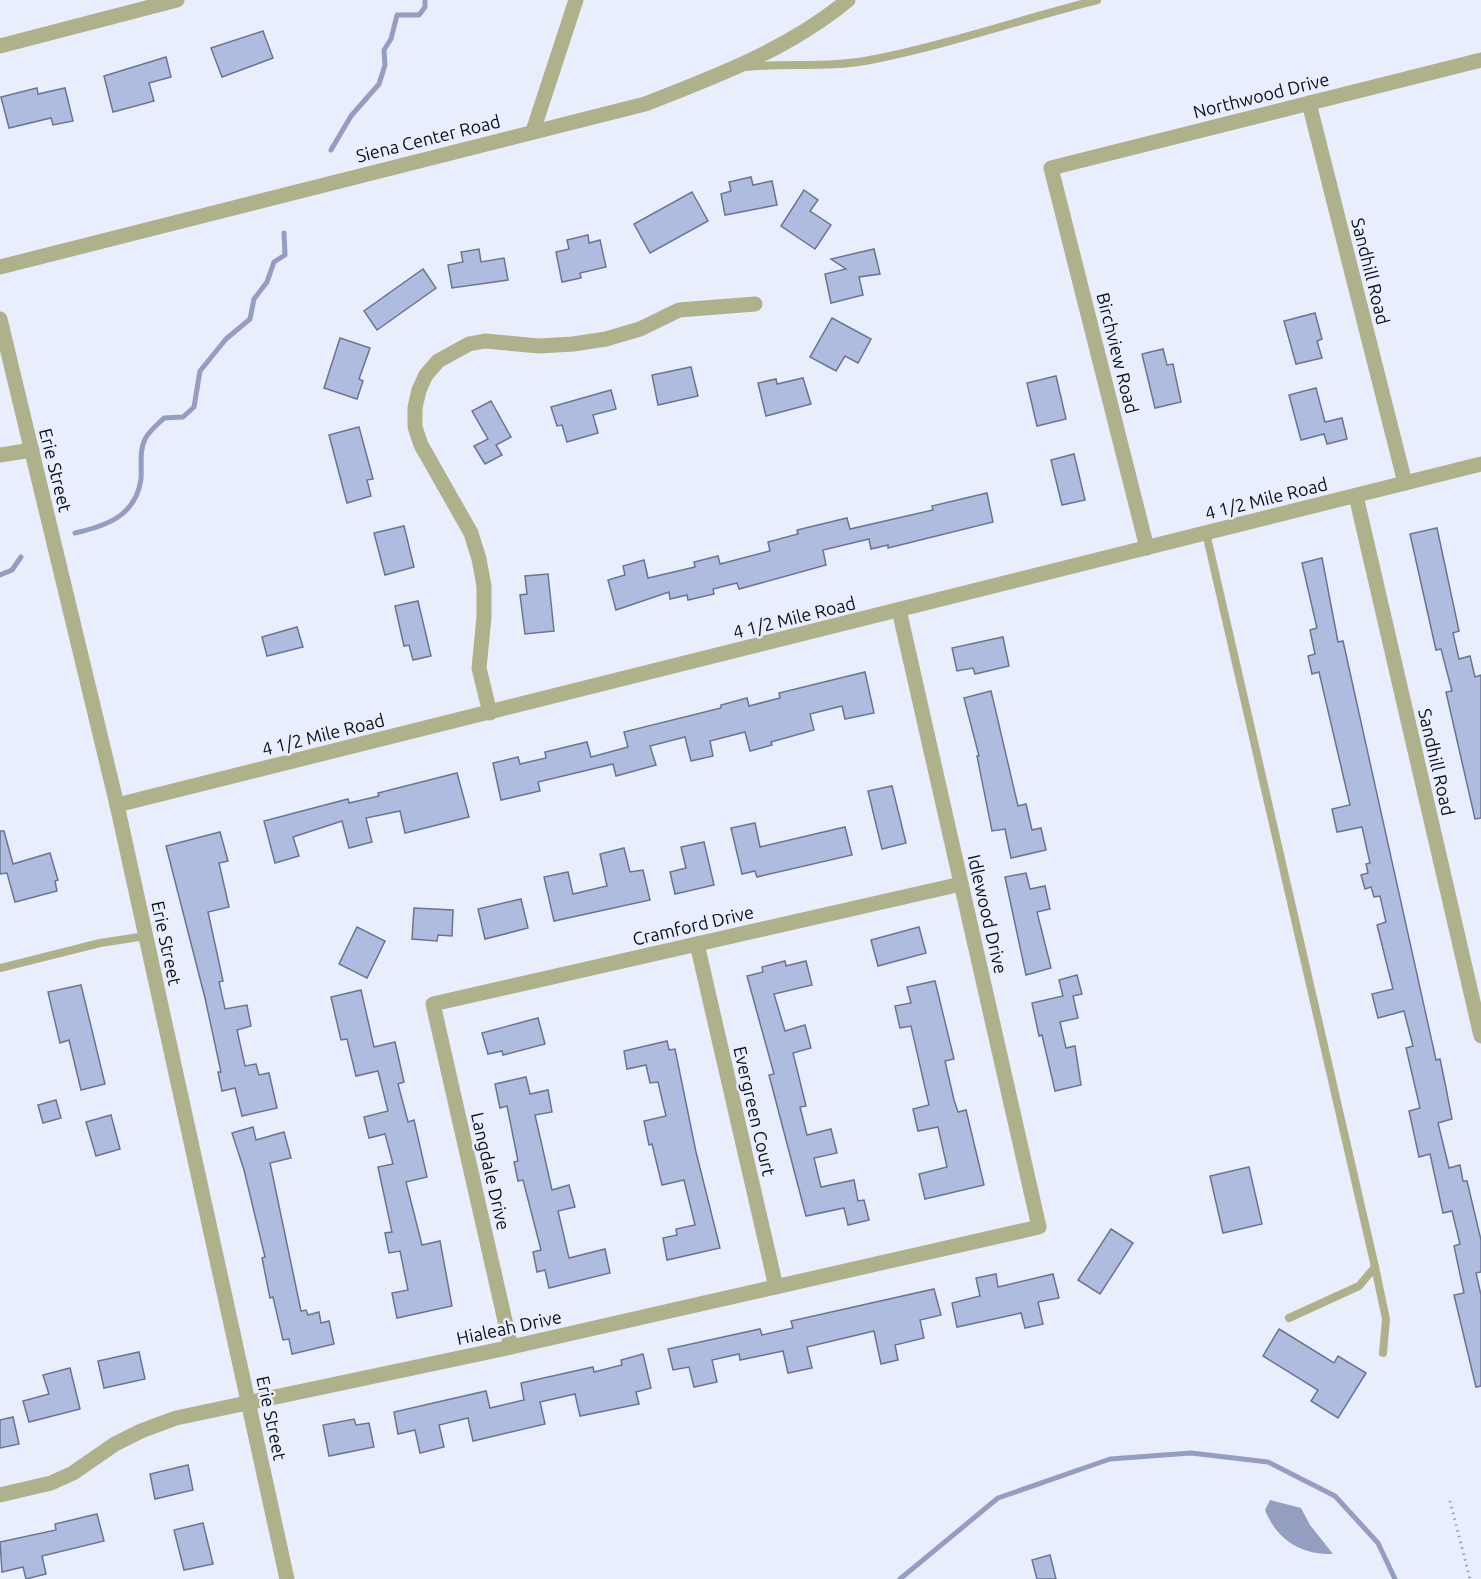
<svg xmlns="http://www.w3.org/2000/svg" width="1481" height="1579" font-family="Ubuntu,sans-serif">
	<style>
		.water { fill: #939ec0 }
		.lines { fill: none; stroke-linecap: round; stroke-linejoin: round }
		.stream { stroke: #939ec0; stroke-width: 5 }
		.building { fill: #b0bcdf; stroke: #6a7493; stroke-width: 1.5 }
		.path { stroke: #9fa3b1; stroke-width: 3; stroke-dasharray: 1.5 4.5; stroke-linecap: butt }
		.service { stroke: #afb18c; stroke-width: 8 }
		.minor { stroke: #afb18c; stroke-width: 15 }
		.labels { text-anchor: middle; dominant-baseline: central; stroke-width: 5; stroke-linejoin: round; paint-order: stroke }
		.street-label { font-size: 18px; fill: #0c0f1b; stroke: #e9eefc }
	</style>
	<rect width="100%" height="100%" fill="#e9eefc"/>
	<path class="water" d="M1270,1500L1301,1508L1310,1525L1333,1554C1301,1555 1277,1540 1265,1510Z"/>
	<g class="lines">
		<g class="stream">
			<path d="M331,150L351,116L379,84L385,65L384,50L391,39L397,15H419L425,7V0"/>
			<path d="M75,533C106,526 136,516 141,479C142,465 139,452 145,439C149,431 158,424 164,418L183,417L194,407L200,371L226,339L250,319L254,299L267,282L274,262L285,255L284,233"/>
			<path d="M0,575L12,570L21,557"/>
			<path d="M900,1579L998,1498L1110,1459L1191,1453L1268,1462L1335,1496L1378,1543L1395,1579"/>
		</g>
	</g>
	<g class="building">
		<path d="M263,31L273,58L222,77L211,48Z"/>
		<path d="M166,57L171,77L149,83L154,101L113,112L104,76Z"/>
		<path d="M37,88L38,94L65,88L73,121L53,125L51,118L9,128L1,97Z"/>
		<path d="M751,177L753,185L772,181L777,205L725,215L721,194L731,191L729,182Z"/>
		<path d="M804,190L818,200L810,211L831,225L815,249L781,226Z"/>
		<path d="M692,192L708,221L650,253L634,224Z"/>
		<path d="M588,235L589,243L600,240L606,267L580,273L581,278L562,282L556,252L569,249L567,240Z"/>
		<path d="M479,249L481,262L504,258L508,280L452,288L448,265L463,262L461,252Z"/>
		<path d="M874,249L880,274L859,277L863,295L831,303L825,274L846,269L831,259Z"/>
		<path d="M423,269L436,288L377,330L364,311Z"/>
		<path d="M1315,313L1322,339L1317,341L1322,358L1296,364L1284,321Z"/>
		<path d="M832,318L871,339L858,363L845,356L836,371L810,357Z"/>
		<path d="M340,338L370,348L359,379L363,381L357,399L324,388Z"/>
		<path d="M1163,349L1167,365L1173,364L1181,402L1155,408L1142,354Z"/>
		<path d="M691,367L698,396L658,405L652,375Z"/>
		<path d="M1056,376L1066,419L1037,426L1027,383Z"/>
		<path d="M803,378L811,404L766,416L758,383L776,379L777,384Z"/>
		<path d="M1316,388L1325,422L1342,418L1347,439L1327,444L1324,434L1301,440L1289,395Z"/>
		<path d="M611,390L616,409L593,415L598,433L567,442L562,425L557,426L551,407Z"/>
		<path d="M491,401L511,437L496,445L502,455L485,464L474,446L488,439L472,411Z"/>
		<path d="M359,427L373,479L367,480L371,496L347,503L329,435Z"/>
		<path d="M1074,454L1085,500L1062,505L1051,460Z"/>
		<path d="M987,493L993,522L888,548V545L871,549L869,539L823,550L826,565L739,589L737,583L713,589L714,594L688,600L687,595L670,599L669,592L616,610L608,580L625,575L623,566L644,560L648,578L695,567L694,562L718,556L720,564L770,551L768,542L798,534L797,530L847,518L850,529L933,510L932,506Z"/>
		<path d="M404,526L414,567L385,575L374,533Z"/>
		<path d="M1437,528L1459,631L1453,633L1459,659L1470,656L1475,677L1481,675V818L1475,819L1446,692L1452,691L1441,649L1436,650L1410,534Z"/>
		<path d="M1322,558L1338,642L1343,641L1436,1060L1440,1059L1445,1083L1452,1119L1438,1123L1449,1168L1460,1165L1463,1181H1467L1481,1240V1272L1476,1273L1481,1295V1386L1476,1387L1454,1295L1464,1293L1454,1246L1460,1244L1452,1211L1443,1213L1430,1154L1419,1157L1409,1111L1420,1108L1406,1048L1413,1046L1404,1011L1378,1018L1372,994L1393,989L1377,925L1386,922L1380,896L1374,897L1371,887L1365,889L1361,875L1368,873L1366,864L1370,863L1362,827L1337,832L1332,809L1350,805L1319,672L1312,674L1308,656L1315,654L1310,630L1317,628L1302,563Z"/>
		<path d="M548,574L554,631L525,634L520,595L527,594L525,576Z"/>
		<path d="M418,601L431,656L413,660L409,645L404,646L395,606Z"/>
		<path d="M297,627L303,647L267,656L262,637Z"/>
		<path d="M1003,637L1009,666L975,674L973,668L957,671L952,648Z"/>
		<path d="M865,672L874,713L845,719L842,706L810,714L814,730L771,742L772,745L750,751L745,732L710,741L713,756L691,761L685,737L650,746L656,765L616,776L613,764L538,782L540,791L501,800L493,763L518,757L520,764L546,758L545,752L587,742L591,757L628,747L624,732L721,708V705L747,698L749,706L780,698L779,693Z"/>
		<path d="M991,691L1018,806L1026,804L1032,830L1041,828L1046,850L1011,858L1005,829L992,831L977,756H979L964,698Z"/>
		<path d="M457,773L469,817L405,833L400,811L366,818L372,842L349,848L342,821L293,837L299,856L275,863L264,821L348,799L349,803L379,796L378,793Z"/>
		<path d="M892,786L906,843L882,849L868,791Z"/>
		<path d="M755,823L760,847L845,827L852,855L757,877L755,871L742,874L731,828Z"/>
		<path d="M0,831H4L13,864L50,853L58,880L55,881L57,891L15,902L7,873L0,874Z"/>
		<path d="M220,832L228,861L219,863L229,907L208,912L223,981L219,982L225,1009L247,1005L251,1026L237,1030L245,1066L256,1064L259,1075L269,1073L277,1108L242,1116L235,1088L222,1091L218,1072H221L205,998L166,846Z"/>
		<path d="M704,842L714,885L675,894L670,872L686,868L681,847Z"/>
		<path d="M624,848L630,872L643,870L650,900L554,921L544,877L568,872L573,894L607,886L600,854Z"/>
		<path d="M1026,873L1030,889L1045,886L1050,909L1037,912L1051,968L1026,975L1005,877Z"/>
		<path d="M521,899L528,928L485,939L478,909Z"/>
		<path d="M414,908L453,910L452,936L438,935L437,941L412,939Z"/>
		<path d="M357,927L385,941L367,978L339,964Z"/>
		<path d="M919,927L926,953L878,966L871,940Z"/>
		<path d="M785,961L786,966L806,961L812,985L774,994L785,1031L805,1025L811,1048L793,1053L806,1106L800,1107L807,1135L831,1129L837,1153L814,1158L821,1187L854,1180L858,1201L864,1200L869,1220L848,1225L844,1208L806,1216L769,1075L774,1074L747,976L763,972L762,967Z"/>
		<path d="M1077,975L1082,994L1073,996L1078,1018L1060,1022L1066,1048L1075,1046L1081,1085L1055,1091L1042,1035L1039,1036L1032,1003L1063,996L1059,980Z"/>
		<path d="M935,981L954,1059L945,1061L954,1100L958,1112L966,1110L984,1185L925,1199L919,1174L947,1167L938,1127L918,1131L913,1109L929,1105L911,1026L900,1028L895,1006L911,1003L907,987Z"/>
		<path d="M81,985L105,1084L81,1090L69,1040L60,1043L48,992Z"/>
		<path d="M361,990L374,1047L395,1042L404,1082L398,1084L408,1122L414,1120L427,1177L406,1182L422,1245L440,1241L452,1306L397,1318L392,1293L408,1290L400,1251L389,1253L385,1233L392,1232L378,1167L393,1164L385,1134L369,1138L364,1117L388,1111L378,1071L356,1076L347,1039L341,1040L331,997Z"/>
		<path d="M538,1018L545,1044L503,1055L502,1051L488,1054L482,1033Z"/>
		<path d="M667,1041L669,1050L675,1049L696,1152L720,1248L667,1260L663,1238L677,1235L676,1229L695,1225L684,1180L662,1185L652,1144L649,1145L644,1121L666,1116L658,1082L650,1083L646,1065L627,1069L624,1051Z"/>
		<path d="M526,1077L530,1094L548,1090L552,1112L535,1115L552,1190L569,1185L575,1207L558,1211L569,1258L605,1249L610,1273L549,1288L545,1270L537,1272L533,1252L541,1250L523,1180L518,1181L514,1162L518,1161L507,1106L500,1108L495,1084Z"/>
		<path d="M56,1100L61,1118L43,1123L38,1105Z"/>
		<path d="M111,1115L120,1149L96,1156L86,1122Z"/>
		<path d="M253,1127L256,1140L284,1132L291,1158L270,1163L301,1311L306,1310L308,1315L319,1312L321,1323L329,1321L334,1344L292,1354L289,1339L283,1340L273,1297L270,1298L262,1258L265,1257L244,1170L232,1133Z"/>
		<path d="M1249,1167L1262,1224L1223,1233L1210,1176Z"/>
		<path d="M1111,1229L1133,1243L1100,1294L1078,1280Z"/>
		<path d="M996,1274L998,1287L1053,1274L1059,1298L1038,1302L1043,1324L1025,1328L1021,1313L957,1327L952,1303L980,1296L976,1278Z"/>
		<path d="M934,1289L941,1315L920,1320L924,1338L895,1345L898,1360L881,1364L874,1331L807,1347L812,1368L788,1373L783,1351L740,1360L739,1354L712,1360L717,1382L694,1387L689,1367L673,1370L668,1349L760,1329L762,1335L793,1328L791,1321Z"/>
		<path d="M1279,1329L1334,1363L1338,1356L1366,1373L1338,1418L1311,1401L1318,1390L1263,1356Z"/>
		<path d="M139,1352L145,1379L104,1388L98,1361Z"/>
		<path d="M643,1354L651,1388L636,1392L639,1404L580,1416L575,1394L540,1402L545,1424L473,1441L468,1418L439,1425L444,1447L420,1453L415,1430L398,1434L394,1412L486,1391L490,1408L524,1400L521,1383L593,1367L594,1372L622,1365L621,1360Z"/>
		<path d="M70,1368L80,1409L29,1422L23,1401L49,1394L43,1375Z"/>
		<path d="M13,1417L19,1444L0,1448V1420Z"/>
		<path d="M354,1419L356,1425L369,1423L374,1447L329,1456L323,1425Z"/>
		<path d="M188,1465L193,1490L155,1499L150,1474Z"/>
		<path d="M97,1514L104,1541L42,1556L46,1574L26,1579L23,1567L2,1572L0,1542L56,1530L55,1524Z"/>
		<path d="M203,1523L213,1564L184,1570L174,1530Z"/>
		<path d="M1050,1555L1056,1579H1037L1032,1560Z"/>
	</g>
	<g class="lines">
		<path class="path" d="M1450,1501L1470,1579"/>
		<g class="service">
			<path d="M746,67C788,63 829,68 870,60C947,45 1022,19 1097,0"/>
			<path d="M1206,533L1375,1267L1386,1319L1383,1353"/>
			<path d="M0,968L100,943L146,936"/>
			<path d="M1289,1318L1359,1286L1375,1267"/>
		</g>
		<g class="minor">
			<path d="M0,46L177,0"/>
			<path d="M1309,103L1405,483"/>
			<path d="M533,131L576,0"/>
			<path d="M0,267L645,104C715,77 789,49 848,0"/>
			<path d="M0,319L117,805L287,1579"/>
			<path d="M0,455L32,450"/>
			<path d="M1356,496L1481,1036"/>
			<path d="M1147,548L1051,168L1481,60"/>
			<path d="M490,713L479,668L484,617V586L479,559L471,533L421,445L415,427V408L419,390L426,375L438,361L469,344L485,341L539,346L573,344L606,339L640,329L679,310L755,304"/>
			<path d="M117,805L1481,464"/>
			<path d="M697,944L776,1287"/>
			<path d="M511,1347L433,1004L961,884"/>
			<path d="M0,1495L51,1483L73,1473L115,1444L141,1431L176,1418L511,1347L1039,1227L899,610"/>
		</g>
	</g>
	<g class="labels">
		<g class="street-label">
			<text transform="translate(1261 95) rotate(-14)">Northwood Drive</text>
			<text transform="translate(428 138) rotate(-14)">Siena Center Road</text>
			<text transform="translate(1371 271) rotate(76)">Sandhill Road</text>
			<text transform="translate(1118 353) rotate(76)">Birchview Road</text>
			<text transform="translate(56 470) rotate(76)">Erie Street</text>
			<text transform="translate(1266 498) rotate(-14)">4 1/2 Mile Road</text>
			<text transform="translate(794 617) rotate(-14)">4 1/2 Mile Road</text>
			<text transform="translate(323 734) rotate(-14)">4 1/2 Mile Road</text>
			<text transform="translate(1437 762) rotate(77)">Sandhill Road</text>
			<text transform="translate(988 914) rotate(77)">Idlewood Drive</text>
			<text transform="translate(693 925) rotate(-13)">Cramford Drive</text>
			<text transform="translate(167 943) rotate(78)">Erie Street</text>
			<text transform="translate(755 1111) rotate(77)">Evergreen Court</text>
			<text transform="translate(491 1171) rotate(77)">Langdale Drive</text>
			<text transform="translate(509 1327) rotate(-12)">Hialeah Drive</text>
			<text transform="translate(272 1418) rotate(78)">Erie Street</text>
		</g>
	</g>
</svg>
